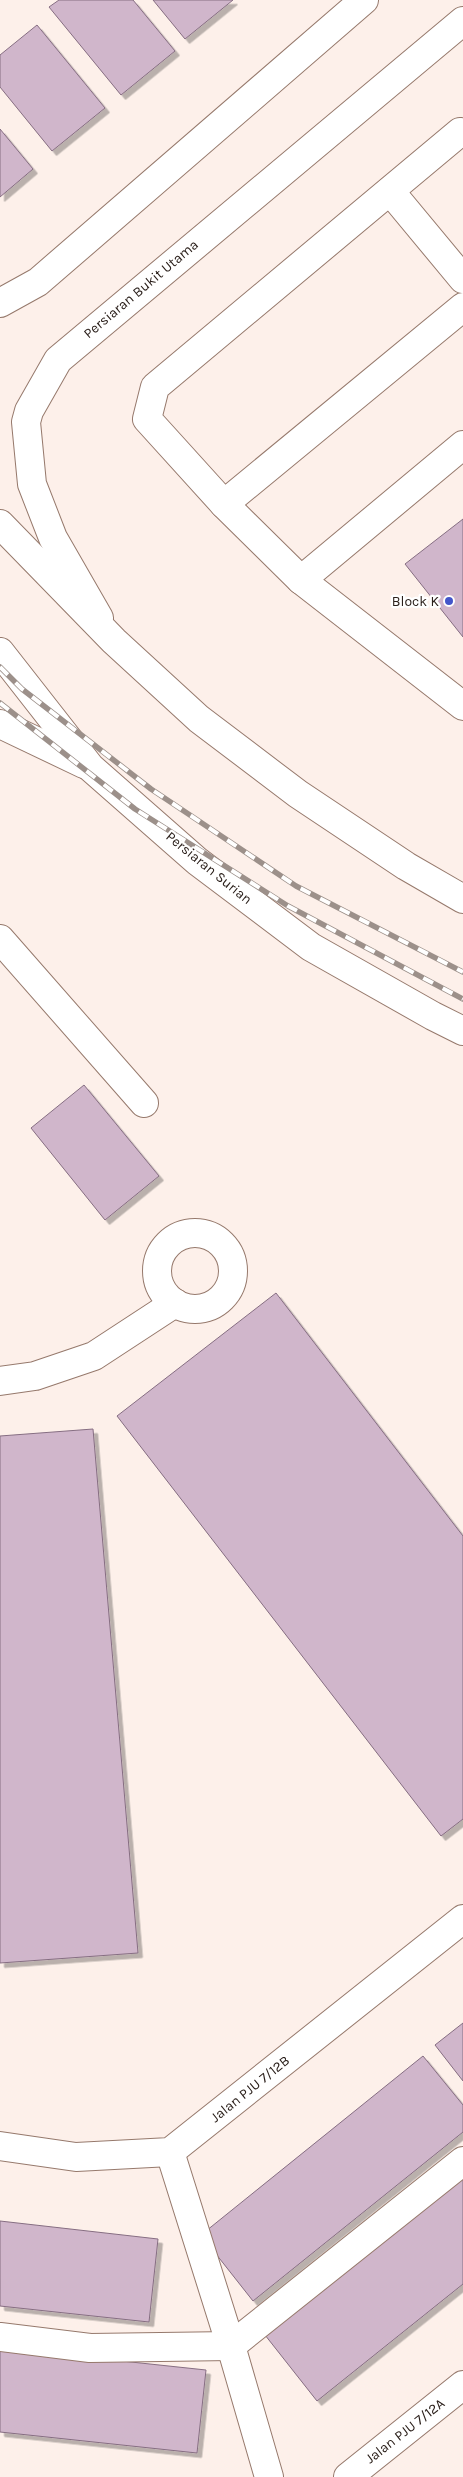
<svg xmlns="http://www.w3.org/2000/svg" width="463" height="2477" font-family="Karla,sans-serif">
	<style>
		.building { fill: #d0b6cb; stroke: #866e82; filter: url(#shadow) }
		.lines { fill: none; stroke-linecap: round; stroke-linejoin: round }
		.minor-casing { stroke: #96796c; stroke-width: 30 }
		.major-casing { stroke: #96796c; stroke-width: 30 }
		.minor { stroke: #fff; stroke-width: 28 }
		.major { stroke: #fff; stroke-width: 28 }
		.rail-casing { stroke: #9c908a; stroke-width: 5.5 }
		.rail { stroke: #fff; stroke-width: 4; stroke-dasharray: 11; stroke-linecap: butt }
		.poi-dot { fill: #4356ca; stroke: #fff; stroke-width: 2 }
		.labels { text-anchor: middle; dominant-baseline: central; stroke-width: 4.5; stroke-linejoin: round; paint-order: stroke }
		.street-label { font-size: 14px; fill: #2b201b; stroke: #fff }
		.poi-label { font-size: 14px; fill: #2b201b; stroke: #fff; text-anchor: end }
	</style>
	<defs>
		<filter id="shadow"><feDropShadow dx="4.5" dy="4.5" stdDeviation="0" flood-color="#0004"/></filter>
	</defs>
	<rect width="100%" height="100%" fill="#fdf0ea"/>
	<g class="building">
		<path d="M59,0H133L175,51L121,95L49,7Z"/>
		<path d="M153,0H233L185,39Z"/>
		<path d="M37,25L105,108L52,151L0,87V55Z"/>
		<path d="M0,129L33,169L0,197Z"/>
		<path d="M463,519V637L405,564Z"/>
		<path d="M84,1085L159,1176L105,1220L31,1128Z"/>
		<path d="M276,1293L463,1536V1819L441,1836L117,1416Z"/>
		<path d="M93,1429L138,1953L0,1963V1436Z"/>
		<path d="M463,2023V2081L435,2045Z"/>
		<path d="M423,2056L463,2105V2132L253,2301L201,2235Z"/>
		<path d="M463,2176V2284L317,2401L265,2335Z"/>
		<path d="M0,2221L158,2239L149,2322L0,2306Z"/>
		<path d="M0,2348L206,2370L197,2453L0,2432Z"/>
	</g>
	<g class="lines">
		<defs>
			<g id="minor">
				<path d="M460,132L155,387L147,419L224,504L301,580L463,706"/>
				<path d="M390,191L463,279"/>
				<path d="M0,303L38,282L364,0"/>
				<path d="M224,504L463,307"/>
				<path d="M301,580L463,445"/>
				<path d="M99,618L53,538L32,484L26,422L29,411L58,360L463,21"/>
				<path d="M0,939L144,1103"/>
				<circle cx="195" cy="1271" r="38"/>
				<path d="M0,1381L35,1376L94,1356L175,1303"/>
				<path d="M0,2146L76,2157L170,2152L463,1919"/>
				<path d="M170,2152L231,2346L269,2477"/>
				<path d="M0,2337L90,2348L231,2346L463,2161"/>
				<path d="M348,2477L463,2385"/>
			</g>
			<g id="major">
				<path d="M0,524L114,641L199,719L298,794L406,866L463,899"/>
				<path d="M0,652L90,767L197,861L311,947L433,1016L463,1031"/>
				<path d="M0,724L84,764"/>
			</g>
		</defs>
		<use href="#minor" class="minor-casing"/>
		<use href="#major" class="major-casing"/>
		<use href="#minor" class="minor"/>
		<use href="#major" class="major"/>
		<defs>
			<g id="rail">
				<path d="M0,667L22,689L151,789L296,886L463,972"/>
				<path d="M0,703L135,809L288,906L463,999"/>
			</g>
		</defs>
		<use href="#rail" class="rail-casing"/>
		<use href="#rail" class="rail"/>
	</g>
	<circle class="poi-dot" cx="449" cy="601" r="5"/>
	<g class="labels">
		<g class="street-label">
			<text transform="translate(141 289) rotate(-40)">Persiaran Bukit Utama</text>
			<text transform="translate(209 868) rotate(39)">Persiaran Surian</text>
			<text transform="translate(250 2089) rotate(-39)">Jalan PJU 7/12B</text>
			<text transform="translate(405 2431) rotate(-38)">Jalan PJU 7/12A</text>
		</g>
		<g class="poi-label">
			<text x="439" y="601">Block K</text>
		</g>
	</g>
</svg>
